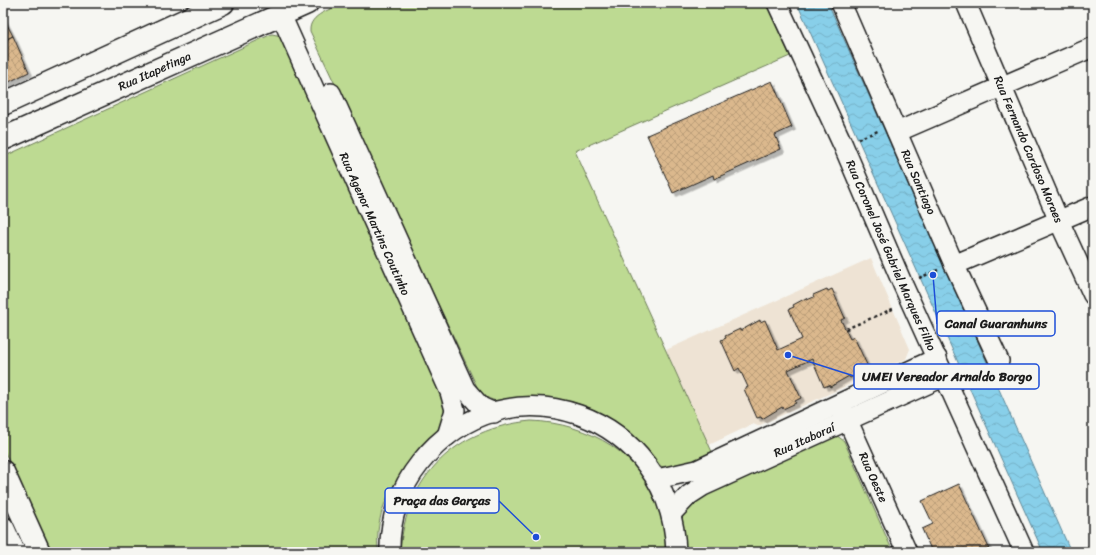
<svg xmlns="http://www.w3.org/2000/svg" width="1096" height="555" font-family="Sriracha,sans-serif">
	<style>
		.built { fill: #eee3d4 }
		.grass { fill: #bdda92; stroke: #6c7b57 }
		.water { fill: url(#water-waves); stroke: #5d8797 }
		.building { fill: url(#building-cross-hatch); stroke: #1c1c1c; filter: url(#shadow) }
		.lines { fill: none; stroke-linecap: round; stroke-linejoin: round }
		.minor-casing { stroke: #1c1c1c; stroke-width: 22 }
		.tertiary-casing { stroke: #1c1c1c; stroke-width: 25 }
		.path { stroke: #1c1c1c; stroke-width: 2.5; stroke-dasharray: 3 3; stroke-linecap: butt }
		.minor { stroke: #f6f6f2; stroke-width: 19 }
		.tertiary { stroke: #f6f6f2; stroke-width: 22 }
		.labels { text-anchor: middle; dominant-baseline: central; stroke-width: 3; stroke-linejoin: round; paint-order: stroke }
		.street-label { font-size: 12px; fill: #1c1c1c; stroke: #f6f6f2 }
		.leader { fill: none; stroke: #1d4ed8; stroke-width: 1.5 }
		.callout-dot { fill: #1d4ed8; stroke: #f6f6f2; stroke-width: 1.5 }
		.callout { fill: #f6f6f2; stroke: #1d4ed8; stroke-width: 1.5 }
		.callout-label { font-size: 13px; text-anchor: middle; font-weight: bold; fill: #1c1c1c }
	</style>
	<defs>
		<pattern id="water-waves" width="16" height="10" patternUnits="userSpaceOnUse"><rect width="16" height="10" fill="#88cfe9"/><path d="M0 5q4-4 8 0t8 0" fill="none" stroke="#75b1c7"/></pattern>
		<pattern id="building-cross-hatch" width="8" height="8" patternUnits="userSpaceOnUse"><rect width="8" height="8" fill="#dbb88d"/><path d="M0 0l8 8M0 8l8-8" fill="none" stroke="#bb9e79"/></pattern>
		<filter id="shadow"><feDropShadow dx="3.5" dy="3.5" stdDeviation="0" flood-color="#0004"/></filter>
	</defs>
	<rect width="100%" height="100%" fill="#f6f6f2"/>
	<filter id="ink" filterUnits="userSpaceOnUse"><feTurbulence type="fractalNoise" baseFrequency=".025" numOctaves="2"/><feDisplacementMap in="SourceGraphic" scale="8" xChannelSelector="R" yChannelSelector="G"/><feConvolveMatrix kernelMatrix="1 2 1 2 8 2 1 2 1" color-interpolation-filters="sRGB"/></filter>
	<g filter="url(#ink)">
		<path class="built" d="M871,258L910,349L906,359L758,426L753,424L709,445L666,350Z"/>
		<g class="grass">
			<path d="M345,3H766L790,56L575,151L713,454C704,458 686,469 677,469C652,471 644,447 628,433C616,421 600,411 584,406C571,401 557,398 542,398C519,398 497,410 479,391L310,31C309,14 332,9 345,3Z"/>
			<path d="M272,34L282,36L448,399L446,426C409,461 373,496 378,552H51L3,448V157Z"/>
			<path d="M531,421C588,423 645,454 661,513C664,525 665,539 667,552H400C406,476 456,428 531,421Z"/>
			<path d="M836,435L844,441L893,552H684C680,532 675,519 688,501Z"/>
		</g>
		<path class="water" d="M797,3H828L1071,552H1043Z"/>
		<g class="building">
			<path d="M3,17L13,36L3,41Z"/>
			<path d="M13,36L29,72L3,85V41Z"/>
			<path d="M772,81L792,127L775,135L781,149L714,179L713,175L673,193L647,135Z"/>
			<path d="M827,289L828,291L832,289L845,318L841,320L850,339L854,337L868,367L863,369L864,371L850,378L849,376L830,387L829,385L824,387L812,359L788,370L801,398L795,401L796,403L783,409L782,407L762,419L761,417L757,418L744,389L748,387L739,368L735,371L721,340L726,338L725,336L740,329V331L760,320V322L765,320L778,350L802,339L789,309L794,307L793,305L806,298L807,300L814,297L813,295Z"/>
			<path d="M959,484L989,548L985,550L986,552H945L944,548L932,552L922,529L933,524L922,501Z"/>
		</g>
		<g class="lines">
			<defs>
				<g id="minor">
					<path id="s1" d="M777,3L843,145L903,285L1024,552"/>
					<path id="s2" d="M841,3L953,262L999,361"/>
					<path id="s3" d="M966,3L1059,221L1093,295"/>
					<path id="s4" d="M281,15L450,392L455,410L447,436"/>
					<path d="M331,93L465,389L481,407L494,413"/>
					<path d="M897,132L1093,47"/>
					<path d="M954,265L1093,206"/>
					<path id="s5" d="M842,408L907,552"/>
					<path d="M657,479L697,470L937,358"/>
					<path id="s6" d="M671,514L689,495L703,486L945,376"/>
					<path d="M390,552C389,520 400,488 420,463C507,353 672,415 676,552"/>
				</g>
				<g id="tertiary">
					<path d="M3,104L223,3"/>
					<path id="s7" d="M3,139L307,3"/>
					<path d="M3,472L39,552"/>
					<path d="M3,528L14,552"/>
				</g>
			</defs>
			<use href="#minor" class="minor-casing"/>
			<use href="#tertiary" class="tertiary-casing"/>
			<g class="path">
				<path d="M858,139L878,131"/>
				<path d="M919,278L938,270"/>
				<path d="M846,329L895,308"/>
			</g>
			<use href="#minor" class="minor"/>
			<use href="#tertiary" class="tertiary"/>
		</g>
	</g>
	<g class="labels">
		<g class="street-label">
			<text stroke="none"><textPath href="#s7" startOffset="166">Rua Itapetinga</textPath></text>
			<text stroke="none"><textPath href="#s3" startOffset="159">Rua Fernando Cardoso Moraes</textPath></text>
			<text stroke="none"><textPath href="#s2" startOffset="195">Rua Santiago</textPath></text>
			<text stroke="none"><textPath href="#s4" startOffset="229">Rua Agenor Martins Coutinho</textPath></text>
			<text stroke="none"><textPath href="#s1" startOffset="277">Rua Coronel José Gabriel Marques Filho</textPath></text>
			<text stroke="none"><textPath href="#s6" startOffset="154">Rua Itaboraí</textPath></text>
			<text stroke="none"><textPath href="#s5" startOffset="76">Rua Oeste</textPath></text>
		</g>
	</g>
	<path class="leader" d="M933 275L937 324M788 355L854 376M536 537L499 501"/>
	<g class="callout-dot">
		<circle cx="933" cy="275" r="4"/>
		<circle cx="788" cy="355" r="4"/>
		<circle cx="536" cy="537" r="4"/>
	</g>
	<g class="callout">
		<rect x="937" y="311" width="118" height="25" rx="4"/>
		<rect x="854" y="364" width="185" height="25" rx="4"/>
		<rect x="385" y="488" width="114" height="25" rx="4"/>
	</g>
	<g class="callout-label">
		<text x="996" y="328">Canal Guaranhuns</text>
		<text x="947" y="381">UMEI Vereador Arnaldo Borgo</text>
		<text x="442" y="505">Praça das Garças</text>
	</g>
	<rect width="1096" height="555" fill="none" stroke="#f6f6f2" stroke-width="16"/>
	<rect x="8" y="8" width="1080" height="539" fill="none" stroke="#1c1c1c" stroke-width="1.5" filter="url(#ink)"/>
</svg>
